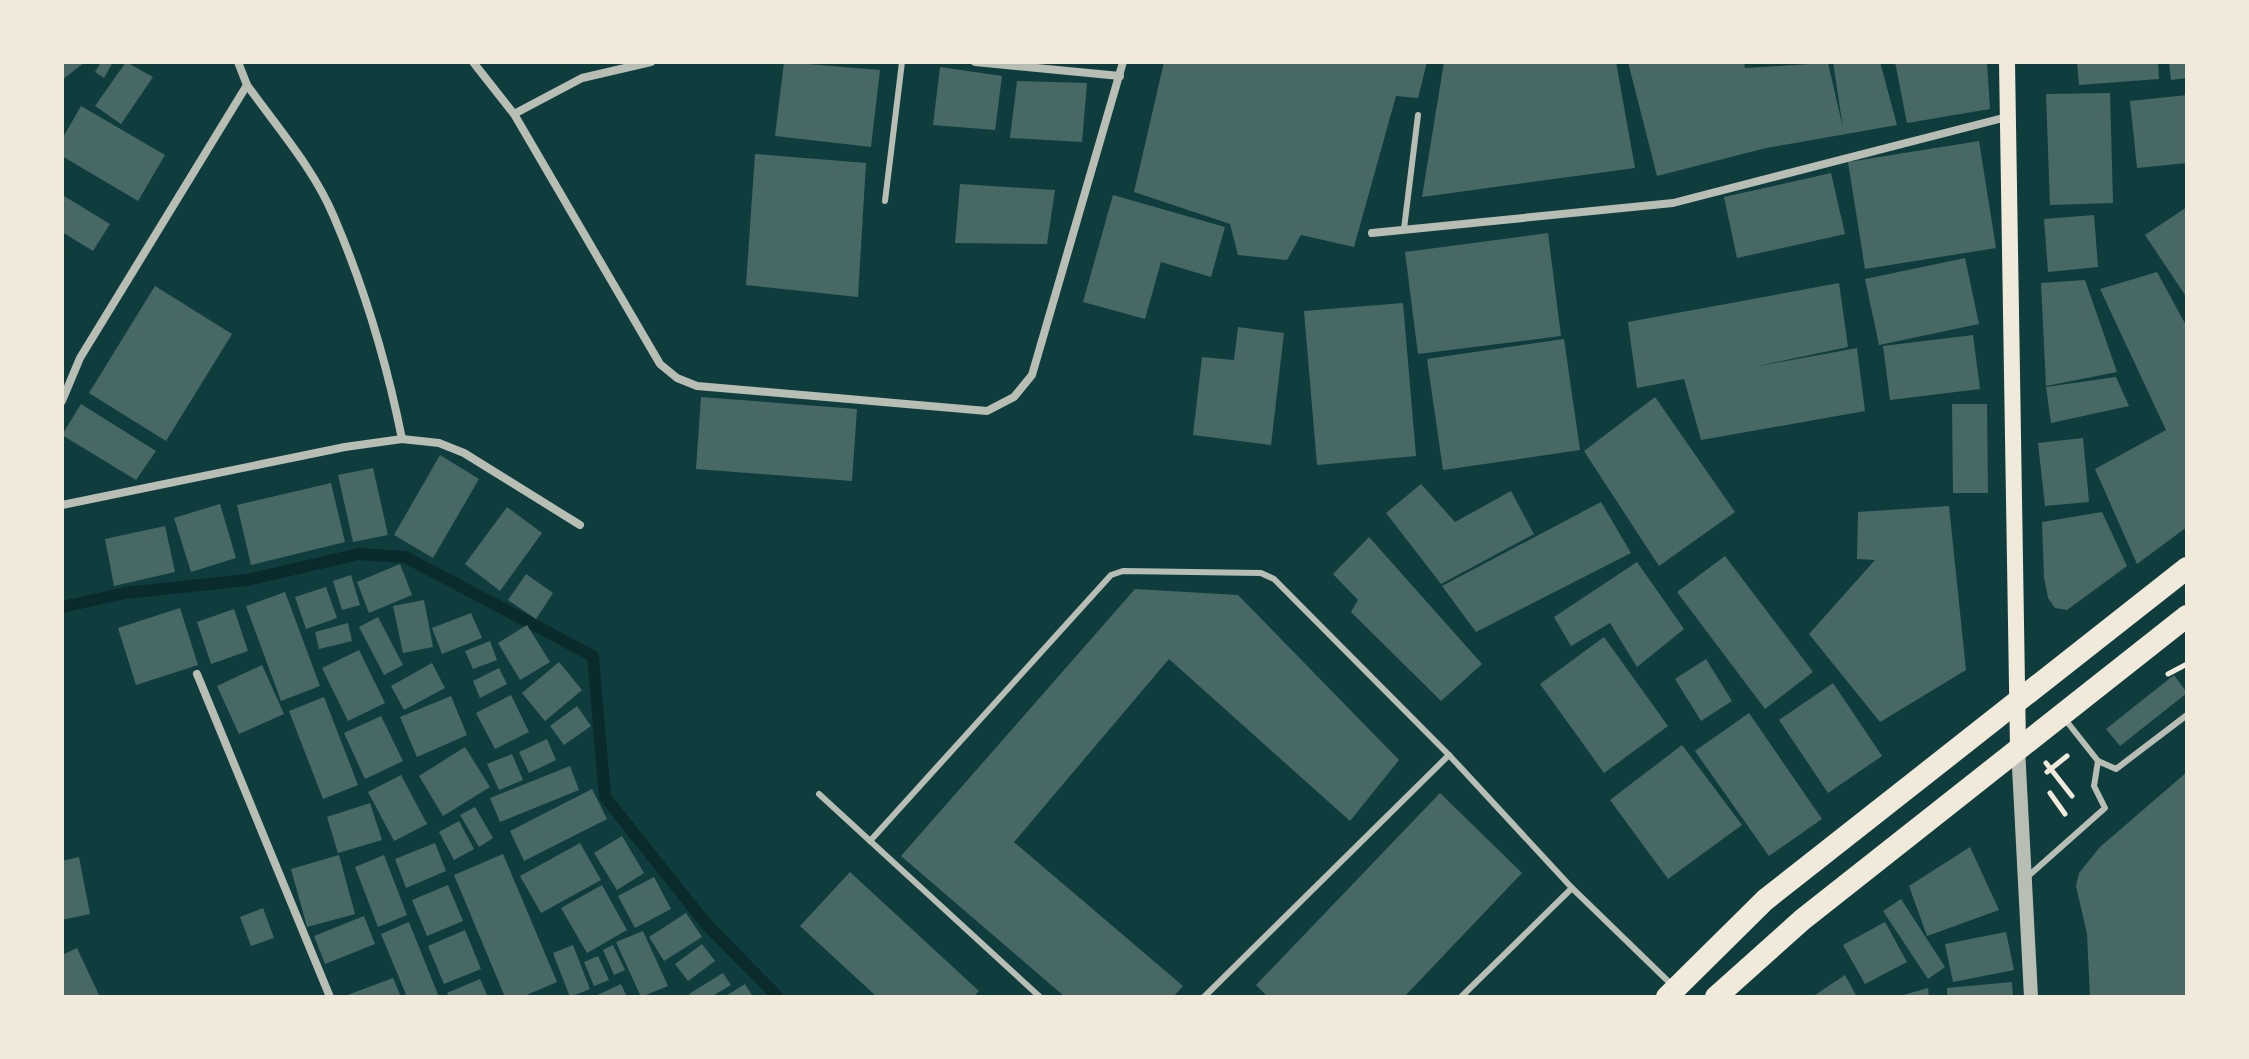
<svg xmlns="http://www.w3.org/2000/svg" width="2249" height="1059" font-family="'PT Sans',sans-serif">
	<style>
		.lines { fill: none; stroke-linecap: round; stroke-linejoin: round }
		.stream { stroke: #0a2a2b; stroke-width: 12 }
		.building { fill: #486865 }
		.path { stroke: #f1e9da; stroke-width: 5 }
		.service { stroke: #b8beb3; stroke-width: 6 }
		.minor { stroke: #b8beb3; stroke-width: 8 }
		.tertiary { stroke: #b8beb3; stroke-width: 14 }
		.secondary { stroke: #f1e9da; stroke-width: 16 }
		.trunk { stroke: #f1e9da; stroke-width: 22 }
	</style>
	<rect width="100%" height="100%" fill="#0f3d3e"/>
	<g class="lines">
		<path class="stream" d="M62,607L125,593L247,580L359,554L405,557L593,656L605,797L707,925L778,997"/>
	</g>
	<g class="building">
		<path d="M62,62H85L62,80Z"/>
		<path d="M101,62H113L104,78L95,72Z"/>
		<path d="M126,62L153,77L121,124L95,106Z"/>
		<path d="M784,62L880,70L871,147L775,136Z"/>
		<path d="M1164,62H1427L1418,98L1396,96L1354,247L1301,235L1287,260L1238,255L1230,224L1134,192Z"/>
		<path d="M1444,62H1616L1635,168L1422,197Z"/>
		<path d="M1628,62H1744L1745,68L1828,63L1843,128L1833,62H1880L1897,125L1766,148L1657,176Z"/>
		<path d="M1895,62H1987L1990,109L1907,123Z"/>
		<path d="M2077,62H2158L2159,79L2079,85Z"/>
		<path d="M2169,62H2187V78L2171,80Z"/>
		<path d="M940,67L1002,76L995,130L933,125Z"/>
		<path d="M1017,81L1087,83L1082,142L1010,138Z"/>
		<path d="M2110,93L2113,203L2050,205L2046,94Z"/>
		<path d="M2187,95V163L2137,168L2130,101Z"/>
		<path d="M81,106L165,155L138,201L62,156V139Z"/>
		<path d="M1979,141L1996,248L1865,269L1848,162Z"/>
		<path d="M755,154L866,163L858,297L746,285Z"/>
		<path d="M1831,173L1845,234L1737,258L1724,197Z"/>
		<path d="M960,184L1055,190L1047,244L955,243Z"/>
		<path d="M1113,195L1225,227L1211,277L1161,262L1145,319L1083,302Z"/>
		<path d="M64,196L110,224L93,251L62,232Z"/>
		<path d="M2187,207V298L2145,235Z"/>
		<path d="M2094,215L2098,267L2048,272L2044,219Z"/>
		<path d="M1548,233L1561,336L1418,354L1405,252Z"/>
		<path d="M1965,258L1979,324L1879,345L1865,279Z"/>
		<path d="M2157,272L2187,327V527L2137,564L2095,469L2166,430L2100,289Z"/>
		<path d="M2085,280L2117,372L2046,386L2041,283Z"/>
		<path d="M1839,283L1848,347L1753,367L1857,348L1865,411L1701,440L1684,379L1637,388L1628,322Z"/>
		<path d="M155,286L232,334L166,441L89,393Z"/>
		<path d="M1403,303L1416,456L1317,465L1304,311Z"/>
		<path d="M1238,327L1284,333L1271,445L1193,435L1202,357L1234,360Z"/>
		<path d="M1973,335L1980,389L1890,400L1883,346Z"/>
		<path d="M1564,339L1580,450L1443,470L1427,359Z"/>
		<path d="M2116,377L2129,406L2051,423L2046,387Z"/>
		<path d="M701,397L857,409L852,481L696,469Z"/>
		<path d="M1655,397L1735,512L1659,566L1584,451Z"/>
		<path d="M81,404L156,451L136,480L62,435Z"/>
		<path d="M1952,404H1987L1988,493H1953Z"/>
		<path d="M2083,438L2089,502L2045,506L2038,443Z"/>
		<path d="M440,455L479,479L433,558L394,535Z"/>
		<path d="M373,468L388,535L353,542L338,475Z"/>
		<path d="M331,483L345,542L251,565L237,505Z"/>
		<path d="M1421,484L1455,522L1511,491L1534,534L1441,584L1386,513Z"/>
		<path d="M1601,502L1631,553L1476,632L1442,586Z"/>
		<path d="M220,504L236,558L191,572L174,518Z"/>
		<path d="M1949,506L1966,670L1880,722L1809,634L1875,560L1857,559L1858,512Z"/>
		<path d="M507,507L542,533L500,591L465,564Z"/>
		<path d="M2102,512L2127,566L2067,610L2055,608L2048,598L2044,577L2042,522Z"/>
		<path d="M165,526L175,572L114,586L105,539Z"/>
		<path d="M1369,537L1482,664L1441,701L1351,612L1358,600L1333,574Z"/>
		<path d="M1725,556L1813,672L1765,709L1677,592Z"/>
		<path d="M1637,562L1684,629L1637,667L1610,623L1571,646L1554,617Z"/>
		<path d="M400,564L412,595L369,613L357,582Z"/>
		<path d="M526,574L553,593L536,619L508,600Z"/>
		<path d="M351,575L360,605L342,610L333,581Z"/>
		<path d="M326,587L337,618L306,629L295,597Z"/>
		<path d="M1135,589L1238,595L1399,760L1350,821L1169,659L1014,842L1183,986L1173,997H1065L901,856Z"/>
		<path d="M285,592L320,686L281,701L246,606Z"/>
		<path d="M424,600L433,647L403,653L393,606Z"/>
		<path d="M180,608L198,665L136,685L118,628Z"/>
		<path d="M234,609L248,651L211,664L197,622Z"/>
		<path d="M471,613L482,638L442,654L432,628Z"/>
		<path d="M378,617L403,665L384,675L359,627Z"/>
		<path d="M348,623L352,641L319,649L315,632Z"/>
		<path d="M527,625L550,662L520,680L498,643Z"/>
		<path d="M1604,637L1668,726L1604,773L1540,684Z"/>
		<path d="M490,641L497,660L473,669L465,651Z"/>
		<path d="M359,650L385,703L348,721L322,668Z"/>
		<path d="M1706,659L1732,701L1701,721L1675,679Z"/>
		<path d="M559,662L582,690L545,721L522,693Z"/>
		<path d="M432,663L445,688L404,710L391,686Z"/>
		<path d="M262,665L284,714L239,734L217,686Z"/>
		<path d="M499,668L507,684L480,698L473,681Z"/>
		<path d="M2174,675L2187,693L2120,746L2106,729Z"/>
		<path d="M1833,683L1882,756L1828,793L1779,720Z"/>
		<path d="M511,695L529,732L495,749L476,713Z"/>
		<path d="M451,696L467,735L417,757L400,717Z"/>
		<path d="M324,697L358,785L323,799L289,711Z"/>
		<path d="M577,706L591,726L564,745L550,726Z"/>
		<path d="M1749,713L1822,819L1769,856L1695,751Z"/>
		<path d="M381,716L403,761L365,779L344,733Z"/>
		<path d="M547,739L556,760L529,773L519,752Z"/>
		<path d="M1682,745L1742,825L1668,879L1610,800Z"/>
		<path d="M465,747L490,787L443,816L419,776Z"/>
		<path d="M512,754L523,780L499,790L487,764Z"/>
		<path d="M570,766L579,790L500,822L490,798Z"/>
		<path d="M2187,772V997H2090L2087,934L2076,886L2079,873L2100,847Z"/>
		<path d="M401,775L427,824L394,841L368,792Z"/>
		<path d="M592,789L607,819L524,861L510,831Z"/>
		<path d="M1440,793L1522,873L1404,997H1268L1256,985Z"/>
		<path d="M370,803L382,840L338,853L327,817Z"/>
		<path d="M475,807L493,838L479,847L460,815Z"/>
		<path d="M459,821L474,849L454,860L439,832Z"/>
		<path d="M622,836L644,873L617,890L594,853Z"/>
		<path d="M435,843L446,871L406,888L395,859Z"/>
		<path d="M580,843L601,880L541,913L520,876Z"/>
		<path d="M1970,847L1999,910L1927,936L1909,886Z"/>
		<path d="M503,854L557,982L522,997H505L454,875Z"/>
		<path d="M339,855L355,914L307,927L291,869Z"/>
		<path d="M384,855L407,915L378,927L355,867Z"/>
		<path d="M79,857L90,914L62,920V861Z"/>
		<path d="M850,872L979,991L973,997H877L800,926Z"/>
		<path d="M654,877L671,909L635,928L618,896Z"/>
		<path d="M448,885L463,921L427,936L412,900Z"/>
		<path d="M602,885L627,930L587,953L561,908Z"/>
		<path d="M1901,899L1945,967L1928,979L1883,911Z"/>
		<path d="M263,908L274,938L251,946L240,917Z"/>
		<path d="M686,913L702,937L664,961L649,937Z"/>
		<path d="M364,916L375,944L325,964L314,936Z"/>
		<path d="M409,922L439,997H407L381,934Z"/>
		<path d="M1885,922L1907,962L1865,984L1843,945Z"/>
		<path d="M465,930L481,969L444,984L428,946Z"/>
		<path d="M643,931L668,986L641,997L616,942Z"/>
		<path d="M2006,932L2014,970L1953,982L1945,944Z"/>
		<path d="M702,944L715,961L688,981L675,964Z"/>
		<path d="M573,945L590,989L570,997L553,953Z"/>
		<path d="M613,945L625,970L614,975L603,950Z"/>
		<path d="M77,948L100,997H62V955Z"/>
		<path d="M598,956L609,980L594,986L584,962Z"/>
		<path d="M723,973L731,985L711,997H691L689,994Z"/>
		<path d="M1845,975L1857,997H1812Z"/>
		<path d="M393,978L401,997H342Z"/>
		<path d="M480,979L488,997H449L447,993Z"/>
		<path d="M2012,982L2013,997H1947V988Z"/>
		<path d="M621,984L627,997H593Z"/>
		<path d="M745,984L753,997H724Z"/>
		<path d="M1928,988L1929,997H1900V996Z"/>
	</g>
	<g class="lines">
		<g class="path">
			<path d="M2168,674L2187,664"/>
			<path d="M2046,763L2072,796"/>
			<path d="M2047,772L2067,756"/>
			<path d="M2050,793L2065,814"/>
		</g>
		<g class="service">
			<path d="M885,201L902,62"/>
			<path d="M1404,229L1418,115"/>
			<path d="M2064,718L2098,761L2116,769L2187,715"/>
			<path d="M819,794L1040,997"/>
			<path d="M870,841L1111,575L1123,571L1261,573L1274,579L1449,755L1572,888L1672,985"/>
			<path d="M2026,878L2105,808L2094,786L2098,761"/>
			<path d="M1204,997L1449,755"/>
			<path d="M1461,997L1572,888"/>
		</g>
		<g class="minor">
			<path d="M473,62L514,114L660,364L677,378L697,386L987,411L1014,397L1032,375L1123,62"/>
			<path d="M975,62L1120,76"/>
			<path d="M247,85C277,127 314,169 334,217C364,287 387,364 402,439"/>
			<path d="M514,114L582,78L651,62"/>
			<path d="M1372,233L1673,203L2007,117"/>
			<path d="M62,401L80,358L247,85L238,62"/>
			<path d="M62,505L345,447L402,439L439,443L464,453L580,525"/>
			<path d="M197,674L330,997"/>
		</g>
		<path class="tertiary" d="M2018,748L2031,997"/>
		<path class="secondary" d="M2007,62L2018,748"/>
		<g class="trunk">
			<path d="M1667,997L1765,900L2187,568"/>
			<path d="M1716,997L1802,920L2187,616"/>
		</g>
	</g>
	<rect width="2249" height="1059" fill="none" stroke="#f1e9da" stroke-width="128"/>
</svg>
